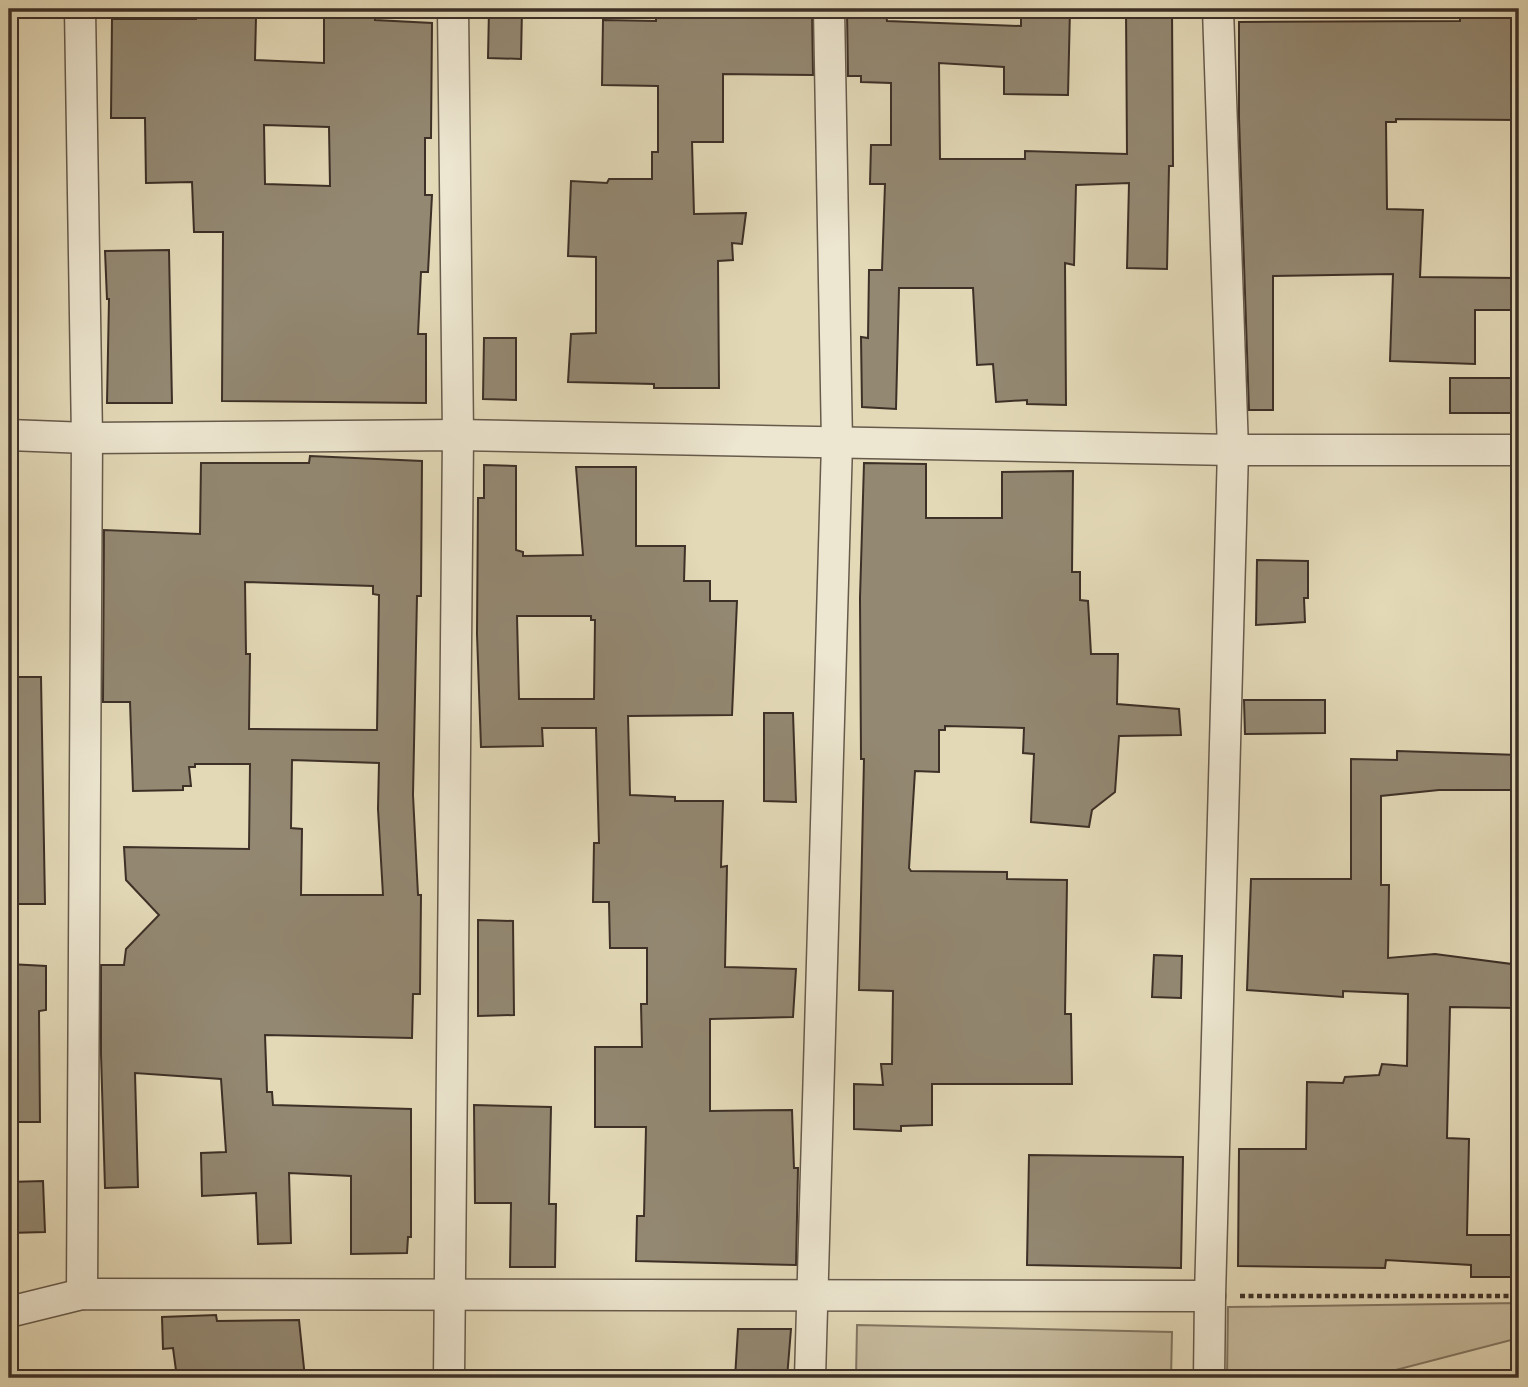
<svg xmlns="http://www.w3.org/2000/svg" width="1528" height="1387" font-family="Vollkorn,serif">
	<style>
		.green { fill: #c7bc9f; stroke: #827663; stroke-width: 2 }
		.building { fill: #938872; stroke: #3d3027; stroke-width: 2; fill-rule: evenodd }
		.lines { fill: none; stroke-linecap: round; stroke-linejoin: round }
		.street-casing { stroke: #665a4b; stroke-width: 33 }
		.path { stroke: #3d3027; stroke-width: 4.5; stroke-dasharray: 5 3.5; stroke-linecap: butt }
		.street { stroke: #ede6d0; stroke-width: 30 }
	</style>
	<rect width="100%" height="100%" fill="#e3d9b7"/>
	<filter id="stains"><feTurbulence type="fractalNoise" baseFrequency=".00286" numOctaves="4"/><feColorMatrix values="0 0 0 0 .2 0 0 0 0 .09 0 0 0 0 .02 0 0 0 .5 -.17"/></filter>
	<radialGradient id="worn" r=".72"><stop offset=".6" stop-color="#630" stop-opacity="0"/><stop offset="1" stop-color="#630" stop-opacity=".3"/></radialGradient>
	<g class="green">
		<path d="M1519,1303V1338L1365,1378H1227L1228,1307Z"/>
		<path d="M857,1325L1172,1332L1171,1378H856Z"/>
	</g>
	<g class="building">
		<path d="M324,9H375V20L432,23L431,138H425V195H432L428,272H421L418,334H426V403L222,401L223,232H194L192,182L146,183L145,118H111L112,19H196V16L256,17L255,60L324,63ZM264,125L329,127L330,186L265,184Z"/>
		<path d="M489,9H522L521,59L488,58Z"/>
		<path d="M1021,9H1070L1068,95L1004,94V67L939,63L940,159H1025V151L1127,154L1126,9H1172L1173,166H1169L1167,269L1127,268L1129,183L1076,185L1074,265L1065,263L1066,405L1027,404V400L996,402L993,364L977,365L973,288H899L896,409L862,407L861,337L868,338L869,270H882L885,184H870L871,145H891V83L861,82V76H848L847,12L886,13L887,21L1021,26Z"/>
		<path d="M1460,10L1519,11V120L1396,119V122H1386L1387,209L1423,210L1420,277L1519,278V310H1475V364L1390,361L1393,274L1273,276V410H1249L1239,118V22L1460,21Z"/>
		<path d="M769,11H812L813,75L723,74V142H692L694,214L746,213L742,244L732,243L733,260L718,261L719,388H654V384L568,382L571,334L596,333V257L568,256L571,181L607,183L609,179H652V152H658V86L602,85L603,20L656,21V12L766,16Z"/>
		<path d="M169,250L172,403H107L109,299H107L105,251Z"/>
		<path d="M484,338H516V400L483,399Z"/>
		<rect x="1450" y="378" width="69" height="35"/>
		<path d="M310,456L422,461L421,596H417L413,795L418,895H421L420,994H413L412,1038L265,1035L267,1092H272L273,1105L411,1109V1237H408L407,1253L351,1254V1176L289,1173L291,1243L258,1244L256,1193L202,1196L201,1153L226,1152L221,1079L135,1073L138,1187L105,1188L101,1054V965H124L126,949L159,915L126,880L124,847L249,849L250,764H195V767H189L191,786H183V790L133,791L130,702H103L104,530L200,534L201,463H309ZM245,582L373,586V594L379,595L377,730L249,729L250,654H246ZM292,760L379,763L378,809L383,895H301L302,829L291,828Z"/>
		<path d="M864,463L926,464V518H1002V472L1073,471L1072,572H1080V600L1088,601L1091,654H1118L1117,704L1179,709L1181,735L1119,736L1115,792L1092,810L1089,827L1031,822L1034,754L1023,753L1024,728L945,726V730H939V772L915,771L909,868L911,871L1007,872V879L1067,880L1065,1014H1071L1072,1084H932V1125L901,1126V1131L854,1129V1084L883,1085L881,1064H892L893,991L859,990L864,759H861L860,598Z"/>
		<path d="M484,465L516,466V550L523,552V556L583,555L576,467H636V546H685L684,581H710V601H737L732,715L628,716L630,795L675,797V801H723L721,867L727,866L725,967L796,969L793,1017L710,1019V1111L792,1110L794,1168H798L796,1265L636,1261L637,1216H644L646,1127H595V1047H642L641,1004H647V948H610L609,902H593L594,843H599L596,728H542L543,746L481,747L477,634L478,498H484ZM517,616H591V620H595L594,699H519Z"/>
		<path d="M1257,560L1308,561V598H1304L1305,622L1256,625Z"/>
		<path d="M9,677H41L45,904H9Z"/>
		<path d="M1244,700H1325V733L1245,734Z"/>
		<path d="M764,713H793L796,802L764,801Z"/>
		<path d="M1397,751L1519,755V790H1439L1381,796V885H1389L1388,958L1435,954L1519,965V1008L1450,1007L1447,1138L1469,1139L1467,1235H1519V1277H1471V1265L1386,1260L1385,1268L1238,1266L1239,1149H1306L1307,1082L1343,1083L1345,1077L1379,1075L1382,1064L1407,1066L1408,994L1343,991V997L1247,990L1251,879H1351V759L1397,760Z"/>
		<path d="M478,920L513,921L514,1015L478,1016Z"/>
		<path d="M1154,955L1182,956L1181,998L1152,997Z"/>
		<path d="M9,964L46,966V1010L39,1011L40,1122H9Z"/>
		<path d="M474,1105L551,1107L549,1204H556L555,1267H510L511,1203H475Z"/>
		<path d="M1029,1155L1183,1157L1181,1268L1027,1265Z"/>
		<path d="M43,1181L45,1232L9,1233V1182Z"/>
		<path d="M216,1315L217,1321L299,1320L305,1378H177L173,1348L163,1349L162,1317Z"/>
		<path d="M738,1329H791L787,1378H735Z"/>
	</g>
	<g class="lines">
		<defs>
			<g id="street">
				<path d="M80,9L87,438L82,1294"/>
				<path d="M9,435L87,438L458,435L1233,450H1519"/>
				<path d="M1210,1296L1233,450L1218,9"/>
				<path d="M9,1312L82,1294L1210,1296L1209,1378"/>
				<path d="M449,1378L458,435L453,9"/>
				<path d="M810,1378L837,443L829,9"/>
			</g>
		</defs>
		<use href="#street" class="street-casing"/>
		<path class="path" d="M1240,1296H1519"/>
		<use href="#street" class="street"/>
	</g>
	<rect width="1528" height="1387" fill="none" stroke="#e3d9b7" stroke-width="35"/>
	<rect x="10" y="10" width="1507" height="1366" fill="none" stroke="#3d3027" stroke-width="3.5"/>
	<rect x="18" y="18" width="1493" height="1352" fill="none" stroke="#3d3027" stroke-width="2"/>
	<rect width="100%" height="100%" filter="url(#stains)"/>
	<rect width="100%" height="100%" fill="url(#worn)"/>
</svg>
